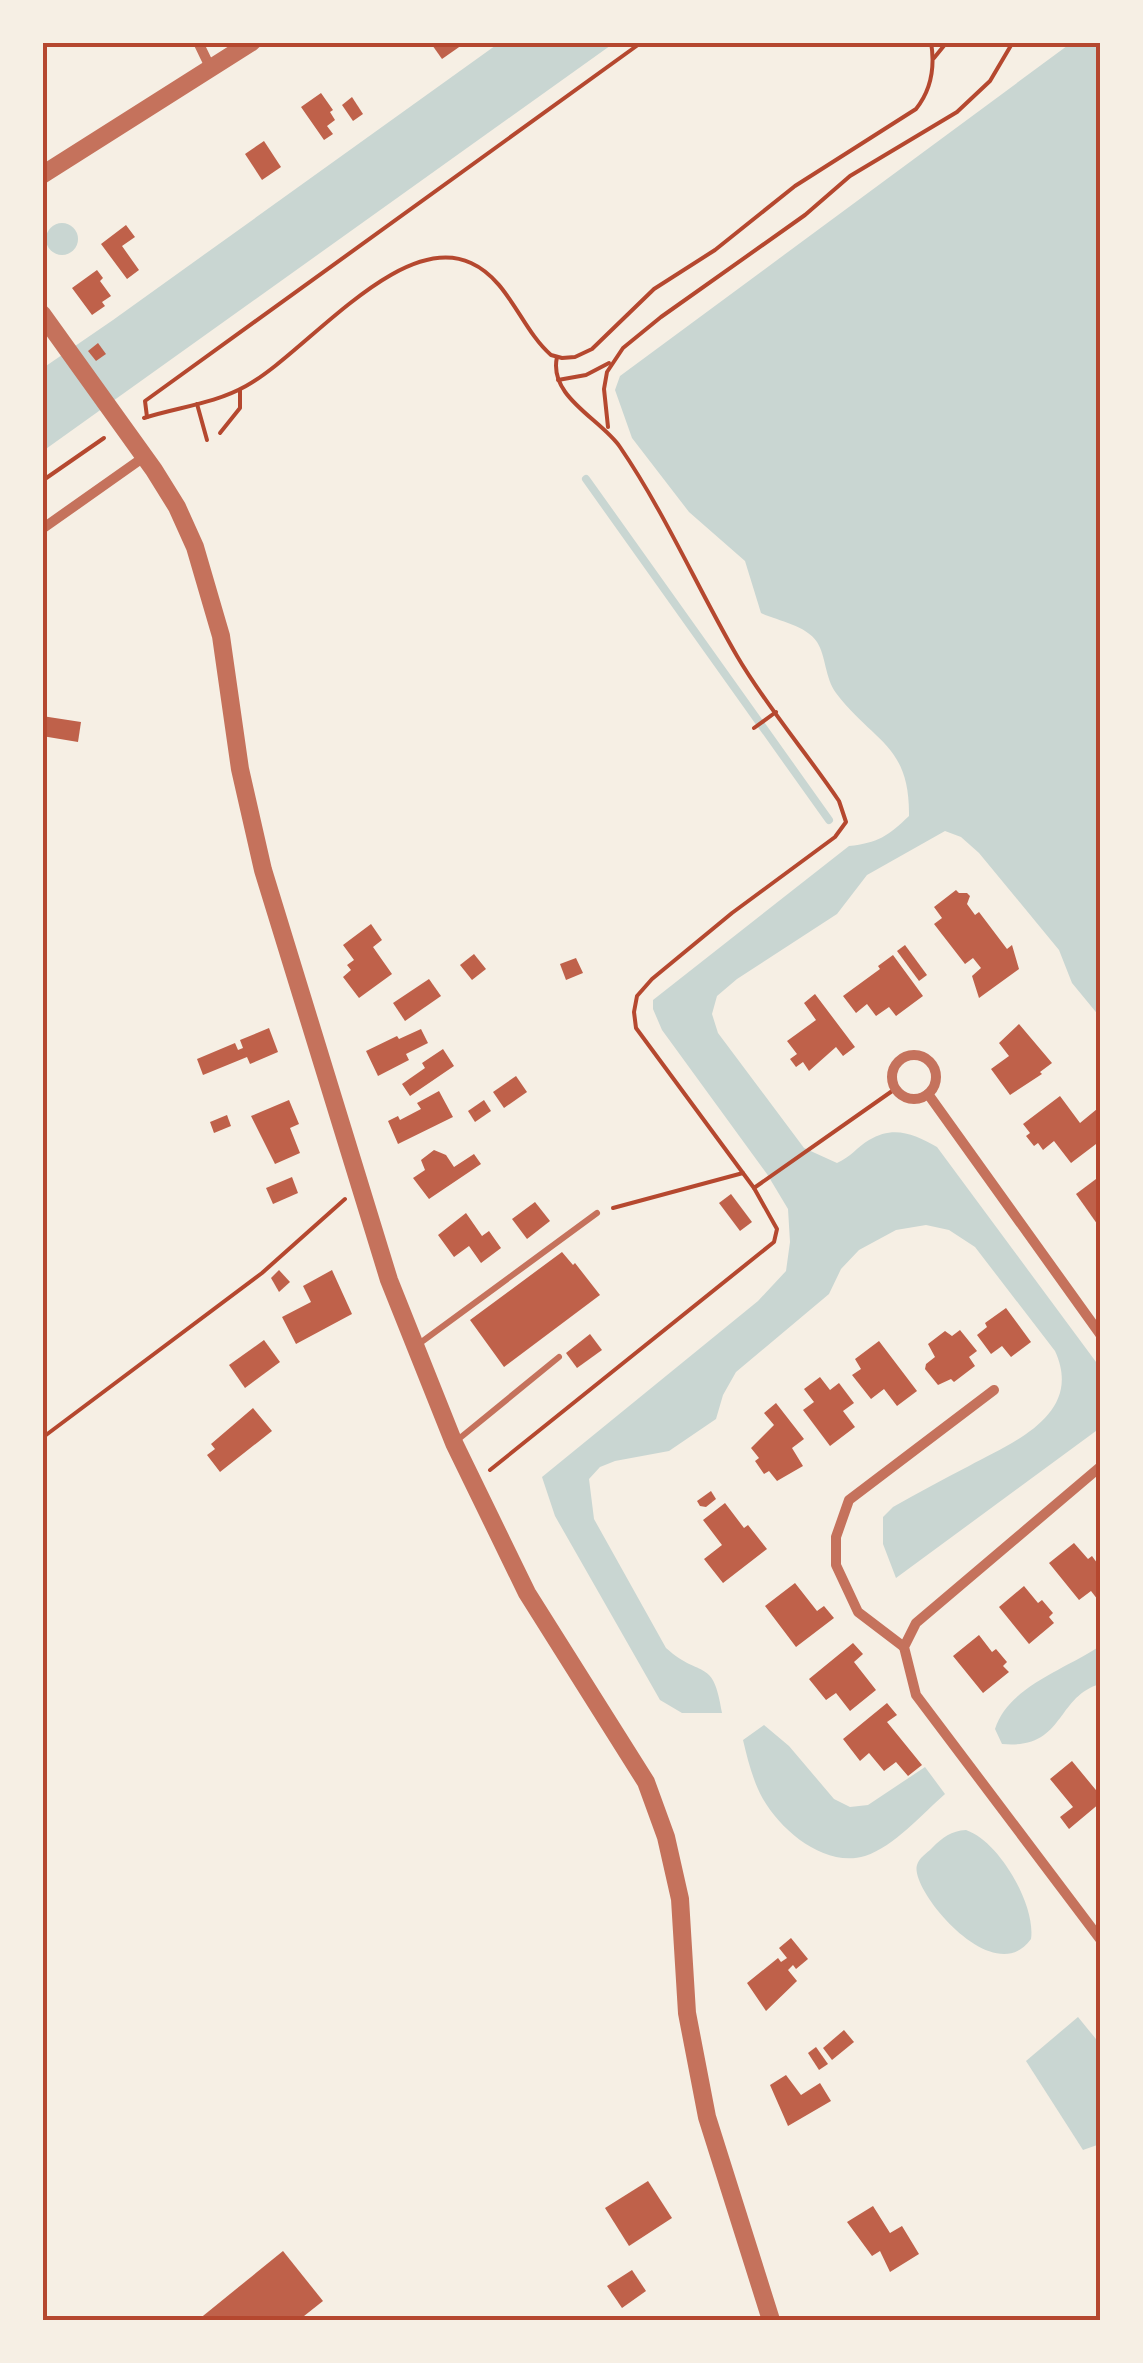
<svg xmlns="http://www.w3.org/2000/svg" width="1143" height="2363" font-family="'Alegreya Sans',sans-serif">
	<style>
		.water { fill: #c9d6d2 }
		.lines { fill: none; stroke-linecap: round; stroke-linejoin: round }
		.stream { stroke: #c9d6d2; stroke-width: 8 }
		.building { fill: #bf614a }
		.path { stroke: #b5482f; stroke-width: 4 }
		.service { stroke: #c5725c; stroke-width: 6 }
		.minor { stroke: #c5725c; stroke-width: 10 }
		.tertiary { stroke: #c5725c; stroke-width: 18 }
		.neatline { fill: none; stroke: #b5482f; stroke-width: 4 }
	</style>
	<rect width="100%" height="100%" fill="#f6efe4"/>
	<g class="water">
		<path d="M499,43H614L43,451V368L113,320Z"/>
		<path d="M1071,43H1100V1017L1072,983L1059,950L979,853L961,837L945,831L867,875L837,914L737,979L717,996L712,1014L718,1033L804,1148L837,1163C851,1157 857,1147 869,1140C894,1125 914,1134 937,1147L1099,1366L1100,1428L896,1578L883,1544V1517L893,1507C918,1493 943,1479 969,1466C1014,1442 1084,1414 1055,1351L975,1247L949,1230L926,1225L896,1230L859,1250L841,1269L829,1294L736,1372L723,1395L716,1419L669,1451L615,1461L600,1467L589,1479L594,1519L666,1648C702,1680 713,1656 722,1713H682L660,1700L555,1516L542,1477L758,1301L786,1271L790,1242L788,1209L767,1174L662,1030L653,1009V1000L849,846C878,843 888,836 909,816C910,744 873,742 836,693C825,678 826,656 817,642C806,625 778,621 761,613L745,561L689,512L632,438L615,390L620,376Z"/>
		<circle cx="62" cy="239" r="16"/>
		<path d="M1100,1646V1684C1055,1697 1065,1750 1002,1744L995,1729C1008,1687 1066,1669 1100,1646Z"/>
		<path d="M764,1725L789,1746L834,1799L850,1807L868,1805L925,1767L945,1794C922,1814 895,1846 865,1856C826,1868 782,1832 763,1799C753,1781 748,1761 743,1740Z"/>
		<path d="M966,1830C999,1841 1036,1905 1031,1939C994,1992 909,1889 917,1865C919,1858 927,1853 932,1848C943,1837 951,1831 966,1830Z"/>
		<path d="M1078,2017L1100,2044V2144L1083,2150L1026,2061Z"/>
	</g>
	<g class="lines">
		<path class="stream" d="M586,479L829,820"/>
	</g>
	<g class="building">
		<path d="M430,42H460L462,45L442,59Z"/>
		<path d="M321,93L333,110L330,112L335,120L327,126L333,134L324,140L301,107Z"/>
		<path d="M352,97L363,114L353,121L342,105Z"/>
		<path d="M264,141L281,167L262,180L245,154Z"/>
		<path d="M126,225L135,237L122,246L139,270L127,279L101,244Z"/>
		<path d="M97,270L103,278L100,281L111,296L102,302L105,306L92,315L72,288Z"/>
		<path d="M98,343L106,354L96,361L88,351Z"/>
		<path d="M42,716L81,722L78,742L42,736Z"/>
		<path d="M956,890L959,893H967L970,896L967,904L975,915L979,912L1007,949L1012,945L1019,969L979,998L972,976L981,968L973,958L965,964L934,924L942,918L934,907Z"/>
		<path d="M371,924L382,940L373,947L392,974L359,998L343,977L351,970L347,965L354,960L343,945Z"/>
		<path d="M905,945L927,975L919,981L897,951Z"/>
		<path d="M474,954L486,969L472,980L460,965Z"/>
		<path d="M893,955L923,996L896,1016L889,1007L876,1016L867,1004L856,1013L843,996L880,969L878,966Z"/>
		<path d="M576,958L583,973L566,980L560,964Z"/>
		<path d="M429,979L441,996L405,1021L393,1003Z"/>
		<path d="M815,994L855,1047L843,1056L836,1047L809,1071L803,1062L796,1067L790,1059L797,1054L787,1041L816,1020L804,1003Z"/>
		<path d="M1019,1024L1052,1063L1040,1072L1042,1074L1010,1095L991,1069L1009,1056L999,1043Z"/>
		<path d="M269,1028L278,1052L250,1064L247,1057L203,1075L197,1059L235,1043L238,1050L243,1048L240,1040Z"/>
		<path d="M421,1029L428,1043L406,1054L409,1060L378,1076L366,1051L397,1036L399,1039Z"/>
		<path d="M443,1049L454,1066L410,1096L402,1084L425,1068L422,1063Z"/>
		<path d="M516,1076L527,1092L504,1108L493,1092Z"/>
		<path d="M439,1091L453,1117L398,1144L388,1121L398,1116L400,1120L421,1109L417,1103Z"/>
		<path d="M1060,1096L1080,1123L1097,1109L1100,1114V1141L1071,1163L1054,1141L1043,1150L1038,1143L1034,1146L1026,1136L1030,1133L1023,1124Z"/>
		<path d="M289,1100L299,1124L290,1128L300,1153L275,1164L251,1116Z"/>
		<path d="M484,1100L491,1111L475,1122L468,1111Z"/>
		<path d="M227,1115L231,1126L214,1133L210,1122Z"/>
		<path d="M434,1150L446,1155L454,1167L474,1154L481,1164L429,1199L413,1178L425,1170L421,1160Z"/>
		<path d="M1100,1176V1228L1076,1194Z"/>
		<path d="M292,1177L298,1193L273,1204L266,1188Z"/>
		<path d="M731,1194L752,1222L740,1231L719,1203Z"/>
		<path d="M535,1202L550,1221L527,1239L512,1219Z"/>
		<path d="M466,1213L482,1236L489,1231L501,1248L481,1263L469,1246L454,1257L438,1235Z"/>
		<path d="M562,1252L573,1265L575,1263L600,1295L504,1367L470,1320Z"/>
		<path d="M279,1270L290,1282L279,1292L271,1278Z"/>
		<path d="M332,1270L352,1314L296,1344L282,1317L311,1302L303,1286Z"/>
		<path d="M1006,1308L1031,1342L1011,1357L1002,1346L991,1354L977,1335L987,1327L985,1323Z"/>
		<path d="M960,1330L977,1351L969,1357L975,1366L954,1382L951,1379L938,1385L925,1369L926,1364L935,1357L928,1344L945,1331L952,1336Z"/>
		<path d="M590,1334L602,1350L577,1368L566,1353Z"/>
		<path d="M264,1340L280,1362L245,1388L229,1365Z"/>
		<path d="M879,1341L917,1391L897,1406L884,1389L871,1399L852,1375L861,1369L855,1359Z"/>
		<path d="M820,1377L830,1390L839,1383L854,1403L843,1411L855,1427L830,1446L803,1410L814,1402L804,1389Z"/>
		<path d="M776,1403L804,1439L792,1448L803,1466L777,1481L769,1471L764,1474L755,1461L759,1458L751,1448L774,1425L764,1413Z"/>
		<path d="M253,1408L272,1431L220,1472L207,1455L215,1449L211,1444Z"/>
		<path d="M711,1491L716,1499L706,1507L700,1506L697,1501Z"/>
		<path d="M725,1503L744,1528L748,1525L767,1549L723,1583L704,1559L722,1545L703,1520Z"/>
		<path d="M1074,1543L1088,1559L1092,1556L1100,1567L1098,1600L1091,1591L1079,1600L1049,1563Z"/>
		<path d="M795,1583L817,1611L824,1606L834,1618L796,1647L765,1606Z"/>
		<path d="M1024,1586L1038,1603L1042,1600L1053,1613L1049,1617L1054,1623L1029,1644L999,1607Z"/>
		<path d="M979,1635L992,1652L996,1649L1007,1662L1003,1666L1009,1672L983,1693L953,1656Z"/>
		<path d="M853,1643L863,1654L854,1662L876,1690L850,1711L836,1693L826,1700L809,1679Z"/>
		<path d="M887,1703L897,1715L887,1722L922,1765L908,1776L896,1762L884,1771L869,1753L860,1761L843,1739Z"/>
		<path d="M1072,1761L1100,1795V1803L1069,1829L1060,1817L1073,1807L1050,1779Z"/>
		<path d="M791,1938L808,1959L796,1969L793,1965L788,1970L797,1981L766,2011L747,1983L778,1958L781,1962L787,1958L779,1948Z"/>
		<path d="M844,2030L854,2042L832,2060L823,2048Z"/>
		<path d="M816,2047L828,2064L819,2070L808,2053Z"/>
		<path d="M786,2075L801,2095L820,2083L831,2101L788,2126L770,2085Z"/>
		<path d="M648,2181L672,2218L629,2246L605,2208Z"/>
		<path d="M873,2206L890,2233L902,2226L919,2254L890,2272L880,2251L872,2256L847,2222Z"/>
		<path d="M283,2251L323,2301L299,2320H198Z"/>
		<path d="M632,2270L646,2291L622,2308L607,2286Z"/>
	</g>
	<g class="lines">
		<g class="path">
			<path d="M934,58L947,42"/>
			<path d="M557,357C548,397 601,419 620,447C665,513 697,587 737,656C766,706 806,752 839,801L846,822L835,837L732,913L652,979L637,996L634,1012L636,1028L754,1188L895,1089"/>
			<path d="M558,380L586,375L609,363"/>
			<path d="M197,404L207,440"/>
			<path d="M147,417L145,401L642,42"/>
			<path d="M144,418C178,407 214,404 246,386C305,354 400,230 471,263C509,280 521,329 551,355L562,358L575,357L592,349L654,289L715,250L795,186L916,109C932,89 935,66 931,42"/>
			<path d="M608,427L604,389L607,372L623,348L661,317L805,215L850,176L957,112L990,81L1013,42"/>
			<path d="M220,433L240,408V390"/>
			<path d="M42,481L104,438"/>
			<path d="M754,728L776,712"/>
			<path d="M613,1208L743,1173"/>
			<path d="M42,1438L262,1273L345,1199"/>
			<path d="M490,1470L774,1242L777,1229L754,1188"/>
		</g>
		<g class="service">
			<path d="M416,1346L597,1213"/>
			<path d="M455,1442L559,1357"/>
		</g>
		<g class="minor">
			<path d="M198,42L210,67"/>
			<path d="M42,529L144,457"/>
			<circle cx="914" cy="1077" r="22"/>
			<path d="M928,1094L1100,1334"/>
			<path d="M1100,1467L916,1623L904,1647L916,1695L1100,1939"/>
			<path d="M904,1647L858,1612L836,1565V1537L849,1500L994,1390"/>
		</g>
		<g class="tertiary">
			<path d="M42,175L252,42"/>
			<path d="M42,314L154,470L177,507L195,547L221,636L240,769L263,870L389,1280L454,1443L527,1593L646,1782L666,1837L680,1899L687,2013L707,2117L771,2320"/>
		</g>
	</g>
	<rect width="1143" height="2363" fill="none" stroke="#f6efe4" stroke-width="90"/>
	<rect x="45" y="45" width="1053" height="2273" class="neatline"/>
</svg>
